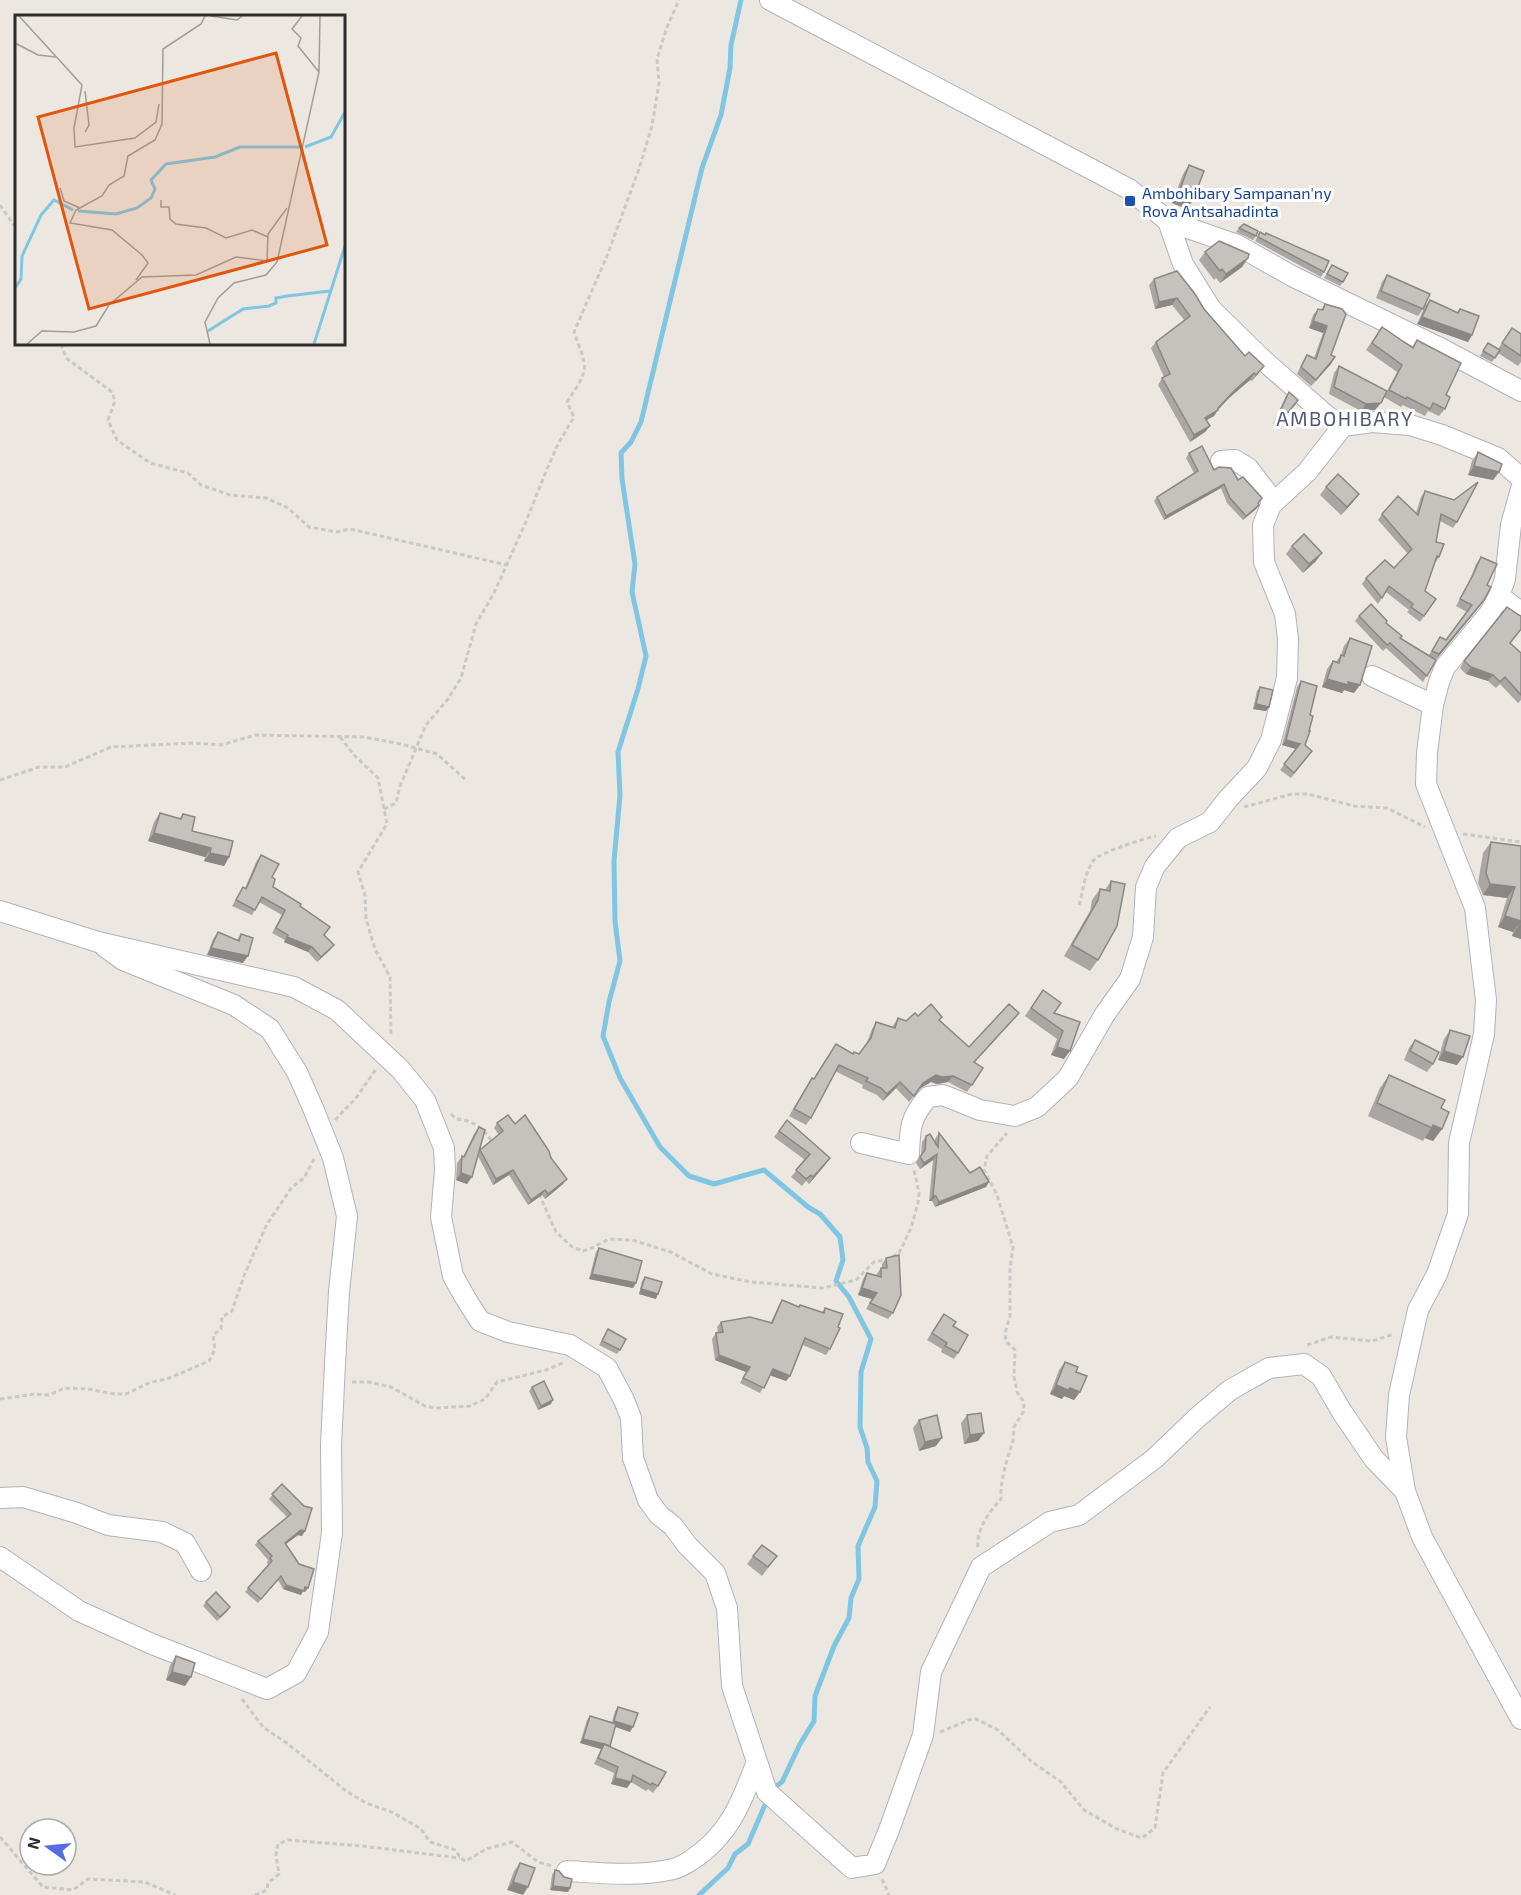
<svg xmlns="http://www.w3.org/2000/svg" width="1521" height="1895" font-family="'Exo 2',sans-serif">
	<style>
		.lines { fill: none; stroke-linecap: round; stroke-linejoin: round }
		.stream { stroke: #80c6e2; stroke-width: 5 }
		.minor-casing { stroke: #b1b2bb; stroke-width: 22 }
		.path { stroke: #c8c8c8; stroke-width: 3; stroke-dasharray: 4.5 3; stroke-linecap: butt }
		.minor { stroke: #fff; stroke-width: 20 }
		.wall { fill: #a9a6a3 }
		.shaded-wall { fill: #8a8784 }
		.building { fill: #c5c1bd; stroke: #8a8784; stroke-width: 1.5 }
		.transit-dot { fill: #1a4fb4; stroke: #fff; stroke-width: 2 }
		.labels { text-anchor: middle; dominant-baseline: central; stroke-width: 6; stroke-linejoin: round; paint-order: stroke }
		.transit-label { font-size: 16px; fill: #164399; stroke: #fff; text-anchor: start }
		.quarter-label { font-size: 20px; letter-spacing: 1.5px; fill: #525879; stroke: #fff }
		.inset-river { fill: none; stroke: #80c6e2; stroke-width: 3 }
		.inset-road { fill: none; stroke: #a09d99; stroke-width: 1.5 }
		.view { fill: #df570e; fill-opacity: 0.15; stroke: #df570e; stroke-width: 3 }
		.inset-edge { fill: none; stroke: #2d2d2d; stroke-width: 3 }
	</style>
	<rect width="100%" height="100%" fill="#ece8e1"/>
	<g class="lines">
		<g class="stream">
			<path d="M741,0L731,45L730,68L721,115L702,168L641,422L631,442L621,453L622,479L635,564L632,592L646,656L638,689L618,752L620,795L614,861L615,921L620,961L609,1002L603,1036L620,1078L660,1147L689,1176L714,1184L764,1170L808,1207L820,1214L840,1237L843,1260L836,1281L849,1297L871,1339L861,1372L860,1427L867,1448L868,1462L877,1481L875,1507L858,1546L859,1579L851,1598L849,1618L834,1646L815,1696L814,1721L800,1744L782,1782L772,1789"/>
			<path d="M699,1895L728,1868L735,1854L748,1844L768,1798"/>
		</g>
		<defs>
			<g id="minor">
				<path d="M770,0L1129,189L1168,221L1237,245L1292,276L1442,349L1521,391"/>
				<path d="M1168,221L1183,264L1211,309L1262,359L1327,416L1343,426L1372,422L1410,425L1442,435L1498,458L1521,478"/>
				<path d="M1221,461L1235,460L1248,468L1274,502"/>
				<path d="M1521,489L1511,525L1505,579L1499,596L1489,614L1445,667L1439,682L1433,705L1427,753L1426,784L1475,908L1486,1000L1484,1034L1459,1143L1458,1214L1437,1274L1418,1310L1399,1395L1396,1437L1405,1491L1422,1537L1521,1719"/>
				<path d="M1499,596L1521,612"/>
				<path d="M1372,676L1433,705"/>
				<path d="M0,911L98,942L294,987L337,1010L401,1070L425,1100L444,1148L445,1170L441,1217L453,1276L466,1299L480,1321L508,1332L570,1345L607,1368L624,1400L631,1418L633,1458L648,1500L659,1515L673,1526L687,1545L715,1573L727,1608L732,1686L767,1792L852,1868L875,1864L889,1830L923,1735L931,1672L981,1567L1050,1522L1079,1515L1154,1459L1199,1416L1230,1390L1269,1368L1304,1364L1321,1376L1342,1412L1374,1459L1405,1491"/>
				<path d="M861,1143L909,1154C910,1127 910,1118 928,1097L943,1095L980,1110L1015,1116L1037,1107L1068,1078L1105,1014L1130,979L1143,937L1146,887L1155,866L1178,838L1210,822L1228,799L1257,768L1271,740L1287,678L1288,639L1285,614L1264,562L1263,525L1271,505L1307,472L1343,426"/>
				<path d="M0,1498L23,1497L77,1513L108,1525L162,1532L185,1543L201,1571"/>
				<path d="M0,1557L79,1611L152,1644L267,1689L296,1673L318,1632L332,1533L331,1445L335,1364L339,1292L347,1216L333,1158L313,1108L297,1072L270,1029L234,1005L123,960L105,947"/>
				<path d="M567,1871C602,1873 639,1877 673,1869C679,1868 685,1864 690,1861C728,1837 741,1804 756,1764"/>
			</g>
		</defs>
		<use href="#minor" class="minor-casing"/>
		<g class="path">
			<path d="M0,205L16,228"/>
			<path d="M61,344L66,358L112,392L115,401L108,420L117,440L150,463L188,473L201,485L230,495L266,498L288,508L309,527L336,532L350,529L507,565"/>
			<path d="M340,737L353,754L378,778L387,824L358,872L365,895L366,919L375,949L390,977L391,1037"/>
			<path d="M0,780L39,767H65L111,747L194,743L221,745L255,735L364,737L401,744L437,754L465,779"/>
			<path d="M1244,807L1292,794H1308L1354,806L1387,808L1425,827"/>
			<path d="M384,809L396,803L400,786L426,725L448,699L461,678L476,624L494,593L525,524L545,474L558,444L574,417L567,402C590,367 588,371 574,332L607,256L639,169L652,126L659,83L657,59L667,27L679,0"/>
			<path d="M1463,834L1521,842"/>
			<path d="M1079,905C1083,891 1085,871 1094,860C1099,853 1145,838 1156,836"/>
			<path d="M451,1114C457,1121 463,1119 470,1122C481,1126 487,1134 493,1143"/>
			<path d="M335,1120L356,1098L376,1069"/>
			<path d="M539,1194L556,1232L571,1246L583,1251L592,1248L609,1239L632,1240L671,1252L712,1274L751,1282L823,1288L856,1280L874,1262L889,1259L899,1253L911,1228L918,1203L919,1193L914,1170"/>
			<path d="M1307,1345L1331,1337L1372,1341L1394,1334"/>
			<path d="M352,1382H369L391,1387L425,1406L436,1408L470,1406L485,1399L497,1382L546,1370L563,1363"/>
			<path d="M0,1399L35,1394L49,1395L65,1388L88,1389L114,1394H126L151,1382L167,1379L209,1361L215,1349L213,1335L221,1329L222,1317L232,1311L245,1273L267,1224L292,1187L304,1178L314,1159"/>
			<path d="M978,1547C976,1529 990,1511 1001,1499V1487L1005,1466L1013,1441L1014,1427L1024,1411V1402L1017,1392L1014,1377L1015,1350L1006,1341L1005,1333L1010,1316V1269L1013,1247L997,1195L984,1170L987,1156L1007,1133"/>
			<path d="M242,1699L263,1727L288,1744L346,1791L366,1803L394,1813L421,1829L430,1842L456,1850L460,1858L466,1861L486,1849L512,1842L538,1862L552,1866"/>
			<path d="M940,1732L974,1718L998,1730L1031,1761L1061,1782L1084,1810L1117,1829L1142,1838L1155,1828L1163,1773L1210,1707"/>
			<path d="M0,1837L43,1887L73,1890L88,1879L145,1882L175,1895"/>
			<path d="M882,1879L889,1895"/>
			<path d="M255,1895L267,1890L268,1883L279,1874L276,1855L278,1844L288,1840L362,1846L460,1858"/>
		</g>
		<use href="#minor" class="minor"/>
	</g>
	<g class="wall">
		<path d="M1189,165L1193,200L1187,209L1172,203L1183,174Z"/>
		<path d="M1239,228L1256,236L1253,240L1236,232Z"/>
		<path d="M1260,232L1324,272L1321,277L1255,241Z"/>
		<path d="M1205,252L1248,258L1242,267L1220,283L1216,278L1214,280L1199,260Z"/>
		<path d="M1332,265L1343,282L1340,286L1324,278Z"/>
		<path d="M1387,275L1423,309L1418,316L1376,298L1382,282Z"/>
		<path d="M1154,279L1204,309L1259,373L1252,381L1250,380L1229,398L1218,409L1214,416L1206,420L1210,426L1205,432L1190,442L1158,385L1162,378L1164,377L1151,348L1156,342L1185,321L1172,305L1155,309L1149,285Z"/>
		<path d="M1430,300L1457,312L1460,309L1472,335L1468,342L1417,324L1425,306Z"/>
		<path d="M1325,304L1331,355V364L1311,386L1297,374L1303,361L1307,355L1314,358L1323,333L1309,328L1313,315L1318,309L1321,310Z"/>
		<path d="M1382,327L1412,347L1417,340L1446,395L1445,409L1439,416L1428,411L1425,416L1403,405L1401,407L1384,397L1375,410L1361,411L1329,394L1334,373L1339,366L1385,395L1397,372L1366,350Z"/>
		<path d="M1512,328L1521,334V362L1518,366L1498,353L1492,362L1480,356L1488,343L1498,349Z"/>
		<path d="M1289,392L1296,404L1277,426L1273,424L1286,396Z"/>
		<path d="M1478,452L1499,472L1493,480L1468,475L1472,461Z"/>
		<path d="M1189,453L1214,470L1238,480L1259,505L1256,509L1243,520L1227,503L1221,488L1164,520L1154,501L1157,497L1194,473L1186,458Z"/>
		<path d="M1326,487L1353,502L1341,515L1320,495Z"/>
		<path d="M1425,491L1457,522L1453,528L1440,521L1436,542L1439,557L1435,563L1425,591L1436,599L1420,622L1407,612L1409,610L1386,592L1378,604L1362,584L1366,578L1394,568L1408,554L1378,520L1382,514L1416,513L1421,497Z"/>
		<path d="M1292,546L1316,561L1303,573L1286,554Z"/>
		<path d="M1481,557L1487,585L1484,600L1435,660L1423,682L1386,648L1383,651L1355,621L1359,616L1386,623L1400,638L1429,655L1440,637L1446,640L1467,612L1456,606L1469,582L1476,564Z"/>
		<path d="M1519,615L1521,616V630L1510,643L1521,653V700L1518,703L1500,684L1496,688L1488,681L1466,674L1460,668L1464,661Z"/>
		<path d="M1350,638L1354,693L1344,690L1342,693L1322,687L1327,669L1333,661L1336,662L1341,655L1344,646Z"/>
		<path d="M1301,681L1310,715L1305,745L1308,756L1291,778L1280,770L1296,749L1282,745L1297,687Z"/>
		<path d="M1260,687L1269,707L1266,711L1253,709L1257,691Z"/>
		<path d="M160,813L179,819L183,814L192,831L229,857L224,866L204,861L205,857L148,841L154,822Z"/>
		<path d="M1491,842L1521,846V939L1512,936L1513,932L1498,927L1507,898L1483,895L1478,883L1483,853Z"/>
		<path d="M261,855L272,877L273,887L300,906L324,935L330,950L317,962L308,952L284,942L285,940L272,933L282,915L259,902L252,915L232,906L243,887L245,888L257,860Z"/>
		<path d="M1111,881L1098,960L1090,971L1064,956L1090,911L1092,900L1100,889L1105,890Z"/>
		<path d="M218,932L237,940L241,934L243,963L207,955L213,939Z"/>
		<path d="M1043,990L1054,1013L1080,1022L1064,1059L1051,1055L1057,1039L1025,1016Z"/>
		<path d="M1019,1013L1014,1019L975,1062L983,1068L967,1092L948,1082L937,1084L931,1082L919,1089L909,1102L896,1088L883,1101L877,1095L862,1088L863,1085L835,1071L811,1118L806,1125L789,1116L812,1078L814,1079L853,1054H859L866,1045L872,1029L876,1022L892,1027L898,1018L906,1021L918,1016L940,1020L969,1047Z"/>
		<path d="M1450,1030L1457,1065L1438,1060L1444,1039Z"/>
		<path d="M1415,1040L1433,1064L1427,1072L1404,1060L1409,1048Z"/>
		<path d="M1389,1075L1441,1108L1442,1129L1433,1141L1425,1138L1423,1141L1368,1116L1380,1088Z"/>
		<path d="M787,1120L825,1165L809,1184L806,1181L802,1186L791,1177L805,1160L774,1137Z"/>
		<path d="M497,1123L515,1124L551,1158L563,1184L545,1199L542,1195L528,1205L509,1175L493,1185L478,1156L467,1184L456,1180L457,1163L462,1156L463,1157L474,1134L479,1127V1153L480,1150L499,1135L494,1128Z"/>
		<path d="M939,1133L970,1173L986,1187L935,1207L932,1201H929L933,1160L920,1169L916,1163L921,1155L922,1142L926,1136L935,1142V1139Z"/>
		<path d="M599,1248L636,1283L633,1288L589,1279L596,1252Z"/>
		<path d="M886,1258L893,1313L888,1319L866,1309L872,1299L858,1295L863,1279L867,1273L876,1275L881,1268H882V1264Z"/>
		<path d="M645,1277L656,1299L639,1294L642,1281Z"/>
		<path d="M782,1300L799,1307L822,1312L825,1308L830,1349L826,1355L803,1345L790,1376L786,1381L770,1375L760,1393L740,1383L746,1372L715,1360L712,1339L716,1333H718L717,1327L721,1322H771L779,1305Z"/>
		<path d="M939,1321L953,1326L958,1353L954,1359L941,1352L942,1349L927,1340Z"/>
		<path d="M608,1329L620,1350L617,1354L599,1345Z"/>
		<path d="M1065,1362L1076,1372L1080,1392L1074,1400L1064,1396L1062,1399L1050,1394L1059,1370Z"/>
		<path d="M532,1387L551,1404L538,1410L529,1391Z"/>
		<path d="M967,1415L984,1433L978,1441L964,1444L961,1423Z"/>
		<path d="M919,1420L936,1446L919,1451L913,1428Z"/>
		<path d="M282,1484L302,1536L298,1535L286,1544L305,1592L303,1591L301,1595L283,1589L278,1580L258,1603L245,1592L268,1565L267,1562L268,1560L255,1545L258,1541L287,1517L269,1499Z"/>
		<path d="M753,1556H777L762,1576L747,1564Z"/>
		<path d="M206,1602L230,1607L227,1612L217,1621L203,1606Z"/>
		<path d="M176,1656L185,1686L166,1680L170,1665Z"/>
		<path d="M618,1707L630,1732L615,1727L610,1746L658,1786L653,1793L648,1789L646,1791L631,1782L627,1788L611,1784L614,1773L594,1764L601,1749L580,1743L587,1720L590,1716L612,1722L615,1711Z"/>
		<path d="M520,1863L535,1868L507,1890L514,1871Z"/>
		<path d="M555,1870L570,1888L568,1892L550,1890L552,1875Z"/>
	</g>
	<g class="shaded-wall">
		<path d="M1178,195L1193,200L1187,209L1172,203Z"/>
		<path d="M1248,258L1242,267L1220,283L1226,274Z"/>
		<path d="M1177,298L1172,305L1155,309L1159,302Z"/>
		<path d="M1422,317L1472,335L1468,342L1417,324Z"/>
		<path d="M1313,321L1327,326L1323,333L1309,328Z"/>
		<path d="M1335,357L1331,364L1311,386L1316,380Z"/>
		<path d="M1254,373L1250,380L1229,398L1217,411L1218,410L1214,416L1200,424L1205,418L1218,408L1234,391Z"/>
		<path d="M1381,403L1375,410L1361,411L1366,404Z"/>
		<path d="M1210,426L1205,432L1190,442L1194,435Z"/>
		<path d="M1474,466L1499,472L1493,480L1468,475Z"/>
		<path d="M1224,484L1221,488L1164,520L1166,516Z"/>
		<path d="M1359,494L1353,502L1341,515L1347,507Z"/>
		<path d="M1259,505L1256,509L1243,520L1246,516Z"/>
		<path d="M1322,553L1316,561L1303,573L1309,564Z"/>
		<path d="M1484,600L1479,607L1435,661L1439,654Z"/>
		<path d="M1471,667L1493,675L1488,681L1466,674Z"/>
		<path d="M1327,679L1348,682L1360,685L1354,693L1344,690L1342,693L1322,687Z"/>
		<path d="M1256,704L1269,707L1266,711L1253,709Z"/>
		<path d="M1286,740L1300,744L1296,749L1282,745Z"/>
		<path d="M154,833L211,848L205,857L148,841Z"/>
		<path d="M210,853L229,857L224,866L204,861Z"/>
		<path d="M1490,884L1515,887L1507,898L1483,895Z"/>
		<path d="M1505,916L1521,921L1513,932L1498,927Z"/>
		<path d="M1519,925L1521,926V939L1512,936Z"/>
		<path d="M287,937L312,947L308,952L284,942Z"/>
		<path d="M334,945L330,950L317,962L321,957Z"/>
		<path d="M211,948L248,956L243,963L207,955Z"/>
		<path d="M1019,1013L1014,1019L969,1068L974,1062Z"/>
		<path d="M1057,1047L1070,1051L1064,1059L1051,1055Z"/>
		<path d="M1444,1051L1463,1057L1457,1065L1438,1060Z"/>
		<path d="M936,1075L953,1076L948,1082L937,1084L931,1082L919,1089L909,1102L923,1083Z"/>
		<path d="M900,1082L896,1088L883,1101L887,1094Z"/>
		<path d="M1433,1125L1442,1129L1433,1141L1425,1138Z"/>
		<path d="M937,1154L933,1160L920,1169L924,1163Z"/>
		<path d="M830,1158L825,1165L809,1184L813,1177Z"/>
		<path d="M513,1170L509,1175L493,1185L496,1179Z"/>
		<path d="M461,1173L472,1177L467,1184L456,1180Z"/>
		<path d="M567,1179L563,1184L545,1199L548,1194Z"/>
		<path d="M989,1182L986,1187L935,1207L939,1202Z"/>
		<path d="M545,1190L542,1195L528,1205L531,1200Z"/>
		<path d="M933,1195L936,1196L932,1201H929Z"/>
		<path d="M592,1274L636,1283L633,1288L589,1279Z"/>
		<path d="M862,1288L877,1293L872,1299L858,1295Z"/>
		<path d="M641,1289L658,1294L656,1299L639,1294Z"/>
		<path d="M719,1355L750,1367L746,1372L715,1360Z"/>
		<path d="M773,1369L790,1376L786,1381L769,1375Z"/>
		<path d="M1056,1385L1070,1388L1080,1392L1074,1400L1064,1396L1062,1399L1050,1394Z"/>
		<path d="M553,1400L551,1404L538,1410L541,1406Z"/>
		<path d="M984,1433L978,1441L964,1444L970,1435Z"/>
		<path d="M942,1438L936,1446L919,1451L925,1442Z"/>
		<path d="M301,1530L305,1531L302,1536L298,1535L282,1547L285,1543Z"/>
		<path d="M286,1585L305,1587L308,1588L305,1592L303,1591L301,1595L283,1589Z"/>
		<path d="M172,1672L191,1677L185,1686L166,1680Z"/>
		<path d="M614,1721L633,1727L630,1732L611,1725Z"/>
		<path d="M583,1739L604,1744L601,1749L580,1743Z"/>
		<path d="M615,1778L631,1782L627,1788L611,1784Z"/>
		<path d="M513,1882L528,1887L523,1895L507,1890Z"/>
		<path d="M553,1886L570,1888L568,1892L550,1890Z"/>
	</g>
	<g class="building">
		<path d="M1189,165L1204,171L1193,200L1178,195Z"/>
		<path d="M1244,224L1258,231L1256,236L1239,228Z"/>
		<path d="M1260,232L1265,235L1266,233L1329,261L1324,272L1258,237Z"/>
		<path d="M1219,241L1249,254L1248,258L1226,274L1222,269L1220,271L1205,252Z"/>
		<path d="M1332,265L1348,273L1343,282L1327,274Z"/>
		<path d="M1177,271L1195,294L1204,309L1245,356L1249,352L1264,366L1256,375L1254,373L1234,391L1218,408V410L1205,418L1210,426L1194,435L1162,378L1170,374L1156,342L1190,316L1177,298L1159,302L1154,279Z"/>
		<path d="M1387,275L1430,294L1423,309L1381,291Z"/>
		<path d="M1430,300L1458,313L1460,309L1479,316L1472,335L1422,317Z"/>
		<path d="M1325,304L1342,309L1346,314L1331,355L1335,357L1316,380L1301,367L1307,355L1316,359L1327,326L1313,321L1318,309L1323,310Z"/>
		<path d="M1382,327L1413,348L1417,340L1461,363L1446,395L1450,397L1445,409L1433,403L1430,409L1407,397L1406,399L1389,390L1402,365L1372,343Z"/>
		<path d="M1512,328L1521,334V356L1502,343Z"/>
		<path d="M1488,343L1500,350L1495,358L1483,351Z"/>
		<path d="M1339,366L1387,391L1381,403L1366,404L1334,387Z"/>
		<path d="M1289,392L1298,400L1280,422L1276,420Z"/>
		<path d="M1202,446L1214,470L1219,467L1231,468L1238,480L1243,477L1262,498L1258,503L1259,505L1246,516L1230,498L1224,484L1166,516L1157,497L1198,471L1189,453Z"/>
		<path d="M1478,452L1502,464L1499,472L1474,466Z"/>
		<path d="M1338,474L1359,494L1347,507L1326,487Z"/>
		<path d="M1478,482L1457,522L1441,514L1436,542L1444,544L1439,557L1437,556L1425,591L1436,599L1424,616L1411,607L1413,604L1389,586L1382,598L1366,578L1385,560L1394,568L1412,549L1382,514L1398,496L1418,515L1425,491L1454,500Z"/>
		<path d="M1304,534L1322,553L1309,564L1292,546Z"/>
		<path d="M1481,557L1497,564L1487,585L1491,587L1484,600L1439,654L1432,651L1440,637L1446,640L1472,605L1460,599L1473,575Z"/>
		<path d="M1371,604L1387,621L1386,623L1402,636L1400,638L1436,660L1427,676L1390,643L1387,645L1359,616Z"/>
		<path d="M1507,607L1519,615L1521,616V629L1510,643L1521,653V695L1505,677L1500,682L1493,675L1471,667L1464,661Z"/>
		<path d="M1350,638L1372,646L1360,685L1348,682V685L1327,679L1333,661L1339,663L1341,655L1344,656Z"/>
		<path d="M1301,681L1317,686L1310,715L1313,716L1309,731H1310L1305,745L1312,751L1294,773L1284,764L1300,744L1286,740Z"/>
		<path d="M1260,687L1273,690L1269,707L1256,704Z"/>
		<path d="M160,813L181,819L183,814L195,817L192,831L233,841L229,857L210,853L211,848L154,833Z"/>
		<path d="M1491,842L1521,846V926L1519,925L1521,921L1505,916L1515,887L1490,884L1486,873Z"/>
		<path d="M261,855L279,864L272,877L275,879L273,887L301,904L300,906L330,927L324,935L334,945L321,957L312,947L287,937L288,935L276,928L285,910L262,897L255,910L236,900L243,887L246,889Z"/>
		<path d="M1111,881L1125,884L1117,926L1098,960L1072,945L1098,900L1100,889L1110,891Z"/>
		<path d="M218,932L239,941L241,934L253,938L248,956L211,948Z"/>
		<path d="M1043,990L1061,1003L1054,1013L1080,1022L1070,1051L1057,1047L1063,1031L1031,1008Z"/>
		<path d="M931,1004L942,1017L939,1020L969,1047L1009,1004L1019,1013L974,1062L983,1068L972,1085L953,1076L942,1077L936,1075L923,1083L914,1096L900,1082L887,1094L881,1088L866,1081L868,1078L839,1065L811,1118L794,1109L812,1078L814,1079L836,1044L853,1054L854,1052L859,1054L871,1038L876,1022L895,1028L898,1018L906,1021L915,1013L918,1016Z"/>
		<path d="M1450,1030L1470,1036L1463,1057L1444,1051Z"/>
		<path d="M1415,1040L1439,1052L1433,1064L1410,1051Z"/>
		<path d="M1389,1075L1445,1100L1441,1108L1449,1112L1442,1129L1433,1125L1432,1128L1377,1103Z"/>
		<path d="M508,1115L515,1124L525,1115L549,1151L551,1158L567,1179L548,1194L545,1190L531,1200L513,1170L496,1179L480,1150L503,1131L497,1123Z"/>
		<path d="M787,1120L830,1158L813,1177L811,1175L806,1179L796,1170L810,1154L779,1131Z"/>
		<path d="M479,1127L485,1130L472,1177L461,1173L462,1156L464,1157Z"/>
		<path d="M939,1133L970,1173L980,1167L989,1182L939,1202L936,1196L933,1195L937,1154L924,1163L920,1157L925,1150L926,1136L930,1134L938,1147Z"/>
		<path d="M599,1248L642,1261L636,1283L592,1274Z"/>
		<path d="M899,1255L901,1295L893,1313L870,1303L877,1293L862,1288L867,1273L881,1277V1268H887L886,1258Z"/>
		<path d="M645,1277L662,1282L658,1294L641,1289Z"/>
		<path d="M782,1300L799,1307L800,1305L824,1313L825,1308L843,1314L838,1327L840,1328L830,1349L805,1338L790,1376L773,1369L764,1388L743,1378L750,1367L719,1355L716,1333L723,1332L721,1322L750,1317L772,1323Z"/>
		<path d="M944,1314L956,1322L953,1326L968,1335L958,1353L945,1346L947,1343L932,1333Z"/>
		<path d="M608,1329L626,1339L620,1350L602,1341Z"/>
		<path d="M1065,1362L1078,1367L1076,1372L1087,1376L1080,1392L1070,1388L1068,1390L1056,1385Z"/>
		<path d="M544,1381L553,1400L541,1406L532,1387Z"/>
		<path d="M981,1413L984,1433L970,1435L967,1415Z"/>
		<path d="M937,1415L942,1438L925,1442L919,1420Z"/>
		<path d="M282,1484L304,1506L312,1508L305,1531L301,1530L285,1543L299,1564L314,1569L308,1588L305,1587L304,1591L286,1585L281,1576L261,1599L248,1588L272,1561L270,1558L272,1556L258,1541L291,1514L272,1494Z"/>
		<path d="M762,1545L777,1556L768,1567L753,1556Z"/>
		<path d="M216,1592L230,1607L220,1617L206,1602Z"/>
		<path d="M176,1656L195,1663L191,1677L172,1672Z"/>
		<path d="M618,1707L638,1713L633,1727L614,1721Z"/>
		<path d="M590,1716L616,1724L610,1746L604,1744L583,1739Z"/>
		<path d="M604,1744L666,1772L658,1786L652,1783L651,1785L633,1775L631,1782L615,1778L618,1767L598,1758Z"/>
		<path d="M520,1863L535,1868L528,1887L513,1882Z"/>
		<path d="M555,1870L559,1871L564,1877L572,1879L570,1888L553,1886Z"/>
	</g>
	<rect class="transit-dot" x="1124" y="195" width="12" height="12" rx="3"/>
	<g class="labels">
		<g class="transit-label">
			<text x="1142" y="192">Ambohibary Sampanan'ny<tspan x="1142" dy="18">Rova Antsahadinta</tspan></text>
		</g>
		<g class="quarter-label">
			<text x="1345" y="418">AMBOHIBARY</text>
		</g>
	</g>
	<g transform="translate(15 15)">
		<rect width="330" height="330" fill="#ece8e1"/>
		<path class="inset-river" d="M290,132L316,122L330,97M63,196L101,199L122,193L136,183L140,174L136,165L151,149L200,142L225,132H285M0,273L6,264L7,241L26,200L39,185L58,195M193,316L228,294L254,291L261,288V283L272,281L315,276M299,329L330,231"/>
		<path class="inset-road" d="M4,1L67,70L59,113L60,132L120,123L141,107L144,89M196,1L222,5L227,1M287,1L277,14L286,23L283,31L304,57M0,28L23,40L41,42M70,76L74,110L70,117M45,173L49,186L65,193M146,185V192H154L155,204L161,209L191,213L211,223L237,215L253,222M121,265L133,248L127,240L97,215L55,208L61,195L87,181L94,170L109,161L113,141L140,125L147,109L148,34L186,9L190,1M12,329L27,316L59,317L81,311L94,290L127,262L181,260L221,242L252,246L253,219L272,193M195,329L190,307L203,283L219,268L251,260L262,247L304,57L305,1"/>
		<path class="view" d="M261,38L312,230L74,294L23,102Z"/>
		<rect width="330" height="330" class="inset-edge"/>
	</g>
	<g transform="translate(48 1847) rotate(285)"><circle r="28" fill="#ffffff" stroke="#ababab" stroke-width="1.5"/>
	<path d="M0-4.5L10 22L0 15L-10 22Z" fill="#546ce6"/>
	<text y="-9" font-size="16" font-weight="bold" text-anchor="middle" fill="#2d2d2d">N</text>
	</g>
</svg>
